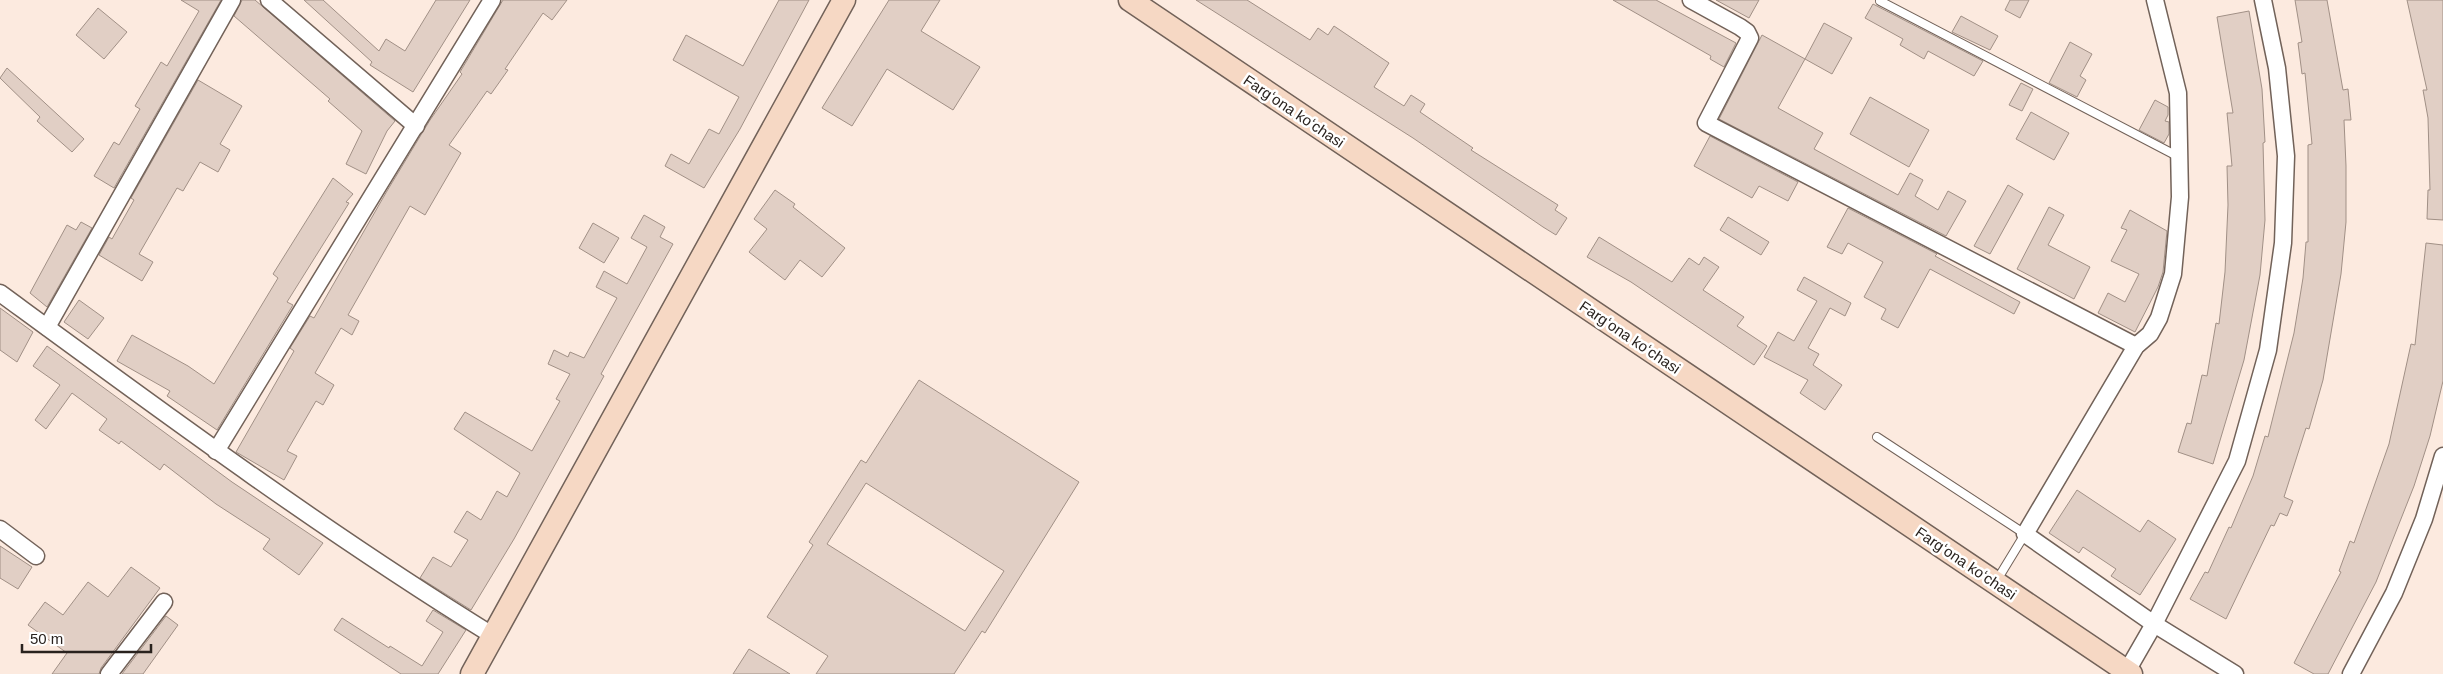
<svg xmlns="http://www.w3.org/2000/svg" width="2443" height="674" font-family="Arial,sans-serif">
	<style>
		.building { fill: #e1cfc5; stroke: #a19086; fill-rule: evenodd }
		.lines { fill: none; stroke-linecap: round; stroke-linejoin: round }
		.lane-casing { stroke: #726259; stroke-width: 10 }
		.street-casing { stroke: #726259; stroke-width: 19 }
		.secondary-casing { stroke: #726259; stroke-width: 25 }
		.lane { stroke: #fff; stroke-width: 8 }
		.street { stroke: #fff; stroke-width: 16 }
		.secondary { stroke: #f6d8c4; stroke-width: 22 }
		.labels { text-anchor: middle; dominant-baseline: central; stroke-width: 5; stroke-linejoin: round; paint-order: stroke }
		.street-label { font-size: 15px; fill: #29221e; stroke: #fff }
	</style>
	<rect width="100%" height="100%" fill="#fceadf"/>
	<g class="building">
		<path d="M181,0H221L114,188L94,176L114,142L119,145L140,109L135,106L161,62L167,66L199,11Z"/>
		<path d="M242,0H255L395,121L387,131L366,174L346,164L362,131L328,101L330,99L234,16Z"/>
		<path d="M304,0H323L379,51L386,39L405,51L436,0H470L413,92L370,65L372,62Z"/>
		<path d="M503,0H567L552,20L543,13L505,69L508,70L491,94L487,91L449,145L461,153L425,215L410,206L348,315L359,321L352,335L341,328L315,373L334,385L323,405L316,401L287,451L297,456L284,480L236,452L294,351L290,348L310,316L314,318L387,191L430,120L462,74L460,72Z"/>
		<path d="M779,0H809L740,129L704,188L665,166L671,154L689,164L709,129L719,134L739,97L673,60L686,35L743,66Z"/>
		<path d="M889,0H940L921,31L980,67L953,110L887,69L852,126L822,108Z"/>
		<path d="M1196,0H1247L1310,40L1318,28L1328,35L1334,26L1389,63L1374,87L1404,106L1411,95L1425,104L1420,112L1473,148L1471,150L1558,205L1555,210L1567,218L1556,235L1543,227L1413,138Z"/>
		<path d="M1613,0H1656L1736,43L1724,67L1710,59L1711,56Z"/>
		<path d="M1716,0H1759L1749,18Z"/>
		<path d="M2010,0H2029L2020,18L2005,10Z"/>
		<path d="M2295,0H2327L2343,90L2348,89L2351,120H2344L2346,166V222L2341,274L2323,380L2309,429L2306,428L2284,497L2293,501L2287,516L2280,513L2274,526L2271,525L2226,619L2190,599L2205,572L2208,573L2229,527L2231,528L2253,476L2265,436L2268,437L2294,333L2303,278L2306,242H2308V145L2312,144L2305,73L2302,74L2298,43L2302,42Z"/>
		<path d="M2407,0H2443V220L2427,219L2428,190H2430L2428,118L2423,90H2427Z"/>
		<path d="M1873,4L1983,61L1974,76L1928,51L1924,59L1900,45L1903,39L1865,18Z"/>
		<path d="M98,8L127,32L104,59L76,35Z"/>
		<path d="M2249,11L2262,89L2265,142L2263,143L2265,220L2260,275L2244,360L2213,464L2178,452L2187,423L2191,424L2202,375L2207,376L2216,323L2219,324L2225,272L2228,205L2227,166H2232L2227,113H2233L2217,17Z"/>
		<path d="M1961,16L1998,36L1990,50L1952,32Z"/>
		<path d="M1824,23L1852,38L1832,74L1805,59Z"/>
		<path d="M1762,35L1805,59L1778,108L1823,133L1814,149L1898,195L1910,173L1923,180L1915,196L1938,210L1948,191L1966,201L1946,236L1719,119Z"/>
		<path d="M2070,42L2092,54L2080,76L2086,80L2077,97L2049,83Z"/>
		<path d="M7,68L84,139L72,152L37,121L40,117L0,78Z"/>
		<path d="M198,80L242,106L220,144L230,150L218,172L200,162L183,191L177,188L139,254L153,262L142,281L99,255L109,237L112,239L134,200L131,198Z"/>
		<path d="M2021,83L2033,89L2022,111L2009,105Z"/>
		<path d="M1870,97L1929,130L1909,167L1850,134Z"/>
		<path d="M2155,100L2168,107V115L2165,121L2169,122V134L2164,143L2139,130Z"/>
		<path d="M2031,112L2069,133L2054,160L2016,139Z"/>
		<path d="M1710,136L1798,182L1788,201L1759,186L1752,198L1694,166Z"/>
		<path d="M333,178L353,194L346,202L349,203L287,302L293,305L217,430L167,396L170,391L117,361L132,335L188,366L214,384L278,278L273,274Z"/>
		<path d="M2008,185L2023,194L1990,254L1974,246Z"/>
		<path d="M775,190L795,204L793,207L845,248L822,277L800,260L785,280L749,252L767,229L754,219Z"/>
		<path d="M2049,207L2064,215L2048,245L2090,267L2074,299L2017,269Z"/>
		<path d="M1848,208L1937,254L1935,256L2020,302L2014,314L1930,269L1898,328L1881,319L1886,309L1864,297L1883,262L1848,243L1842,254L1827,247Z"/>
		<path d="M2130,210L2167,231L2163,272L2158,287L2135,332L2098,313L2108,293L2125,302L2139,274L2111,261L2127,230L2121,228Z"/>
		<path d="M644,215L665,227L660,237L673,244L601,374L604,376L514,539L471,610L420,578L433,557L451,567L468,540L454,532L467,511L481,520L497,491L507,497L520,473L454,429L465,412L532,451L560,401L556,399L570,374L548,364L554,350L568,357L570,352L584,358L617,298L596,287L604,271L627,284L647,247L631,238Z"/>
		<path d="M1728,217L1769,242L1761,255L1720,230Z"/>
		<path d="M81,222L92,228L47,307L30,293L67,225L76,230Z"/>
		<path d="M593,223L619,238L604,263L579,248Z"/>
		<path d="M1599,237L1672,282L1689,258L1699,265L1704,257L1719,267L1703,290L1744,317L1737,326L1767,346L1754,365L1631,282L1587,257Z"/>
		<path d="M2426,243L2443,245V381L2430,436L2414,486L2376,582L2328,674H2314L2294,663L2341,572L2339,571L2350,541L2354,543L2389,444L2411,344L2415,345Z"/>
		<path d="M1804,277L1851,303L1845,316L1830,308L1808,348L1819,354L1813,365L1842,385L1825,410L1800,393L1808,380L1764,357L1778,332L1794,341L1817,301L1797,290Z"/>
		<path d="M79,300L104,318L88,339L64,322Z"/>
		<path d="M0,308L33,332L17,362L0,350Z"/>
		<path d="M47,346L232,482L323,543L299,575L263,549L270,539L216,504L164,464L160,470L121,441L119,444L99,430L107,419L72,393L46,429L35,420L60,385L33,366Z"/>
		<path d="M919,380L1079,482L985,633L982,631L954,674H816L828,656L767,617L813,545L809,542L861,460L866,463ZM866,483L1004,571L965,631L827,544Z"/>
		<path d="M2077,490L2140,532L2148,520L2176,539L2140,595L2111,576L2116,569L2083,547L2079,553L2049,533Z"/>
		<path d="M0,546L32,567L18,589L0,578Z"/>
		<path d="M131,567L160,588L101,668L99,674H52L67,653L28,625L45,602L63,615L88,582L108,597Z"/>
		<path d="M433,610L466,630L438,674H401L334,630L342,618L389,648L390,646L422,666L443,632L426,621Z"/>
		<path d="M166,616L178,625L143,674H122Z"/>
		<path d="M749,649L790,674H733Z"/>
	</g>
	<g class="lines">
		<defs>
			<g id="lane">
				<path d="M1880,1L2179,157"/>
				<path d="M1877,437L2025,534L1997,580"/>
			</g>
			<g id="street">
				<path d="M269,0L416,126"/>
				<path d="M1691,0L1740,27L1747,32L1750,38L1706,123L2136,346"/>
				<path d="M2155,0L2178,93L2180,197L2173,274L2159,318L2150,334L2136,346L2025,534L2154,624L2235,674"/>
				<path d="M0,293C161,411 322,530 492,635"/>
				<path d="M47,327L232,0"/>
				<path d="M216,451L492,0"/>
				<path d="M0,529L36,556"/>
				<path d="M2127,671L2154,624L2237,461L2268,350L2283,243L2286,156L2277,68L2263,0"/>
				<path d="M109,674L164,602"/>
				<path d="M2351,674L2394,593L2424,519L2443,456"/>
			</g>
			<g id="secondary">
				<path d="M1130,0L2131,674"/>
				<path d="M472,674L844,0"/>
			</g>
		</defs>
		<use href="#lane" class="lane-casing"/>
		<use href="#street" class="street-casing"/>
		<use href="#secondary" class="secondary-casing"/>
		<use href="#lane" class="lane"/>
		<use href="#street" class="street"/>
		<use href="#secondary" class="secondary"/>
	</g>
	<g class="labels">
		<g class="street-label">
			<text transform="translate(1294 111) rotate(34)">Fargʻona koʻchasi</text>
			<text transform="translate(1630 337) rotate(34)">Fargʻona koʻchasi</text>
			<text transform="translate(1966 563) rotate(34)">Fargʻona koʻchasi</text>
		</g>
	</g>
	<path d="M22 644v8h129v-8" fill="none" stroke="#29221e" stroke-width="2.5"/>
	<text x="30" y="644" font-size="15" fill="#29221e" stroke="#ffffff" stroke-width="4" paint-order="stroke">50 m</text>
</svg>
